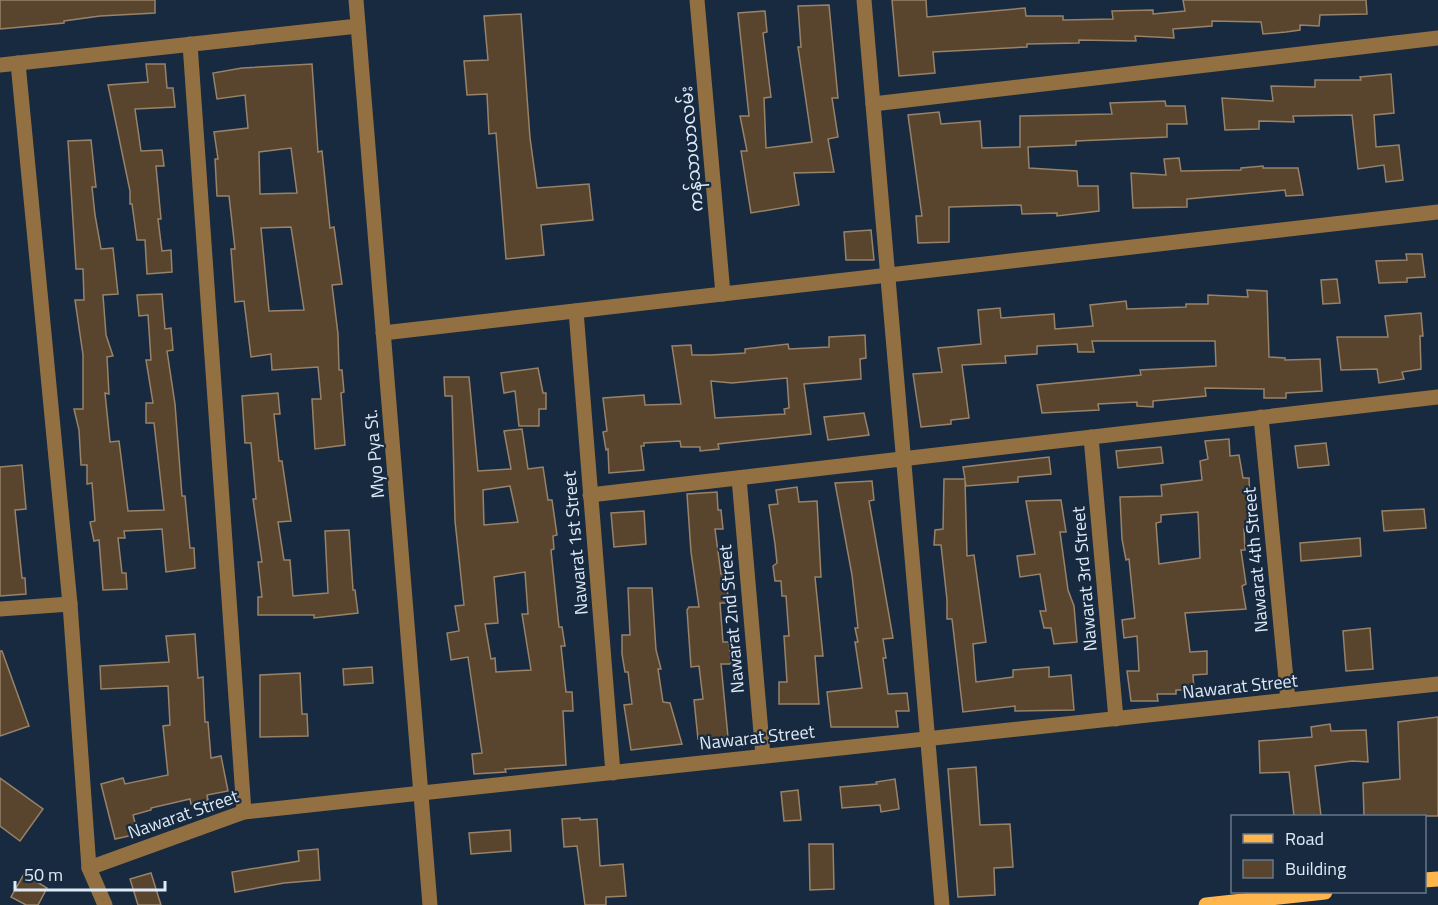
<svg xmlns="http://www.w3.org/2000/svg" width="1438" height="905" font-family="'Titillium Web','Noto Sans Myanmar',sans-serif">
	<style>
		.building { fill: #59452d; stroke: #988269; stroke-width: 1.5; fill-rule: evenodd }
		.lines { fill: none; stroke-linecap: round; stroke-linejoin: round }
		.minor { stroke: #937041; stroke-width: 15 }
		.major { stroke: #feb54c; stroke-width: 15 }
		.labels { text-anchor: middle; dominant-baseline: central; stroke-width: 4.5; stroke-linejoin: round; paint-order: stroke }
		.street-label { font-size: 18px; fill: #deeaf8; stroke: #182a3f }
	</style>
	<rect width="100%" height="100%" fill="#182a3f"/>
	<g class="building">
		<path d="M0,0H155V13L100,16L64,21V23L0,29Z"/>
		<path d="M892,0H926L927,17L1025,8L1026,16H1063V20L1113,19L1112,11L1153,10V14L1185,11L1183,0H1366L1367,14L1320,15L1319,26L1300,25V30L1286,32L1263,34L1261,22L1212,21V26L1173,29L1174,38L1135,36L1136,41L1079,40V43L1027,44V47L933,52L935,73L899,76Z"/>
		<path d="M829,5L838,98H832L838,137L828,139L834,172L794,173L799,205L751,213L741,151H747L740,116H749L738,13L765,11L767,32L763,33L771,97L764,98L766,148L812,142L798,47H801L798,6Z"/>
		<path d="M521,14L530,138L537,188L589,184L593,220L541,225L544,255L506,259L496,133L489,134L487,94L467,95L464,61L488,60L484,16Z"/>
		<path d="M146,64H165L167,88H173L175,107L135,109L141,151L162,150L164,166H156L161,219H158L162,251L171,250L172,272L147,274L145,240H137L132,204H130V191L108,85L148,82Z"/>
		<path d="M312,64L318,152L322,151L330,228L334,227L342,284L332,285L338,334L339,370H342L344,392L341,393L345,445L315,449L312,399H321L318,367L272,370L271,354L251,357L244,301L235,302L231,249H235L229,196H217L215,159H218L214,132L248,128L245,95L217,99L213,73L242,68ZM291,148L297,193L260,194L259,152ZM291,227L304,310L269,311L261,228Z"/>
		<path d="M1391,74L1394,113L1374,115L1376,147L1399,145L1403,180L1386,182L1384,165L1358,169L1352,115L1293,116L1294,122L1259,121V129L1225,130L1222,98L1273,101L1271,86L1315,87V80H1361L1360,77Z"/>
		<path d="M1165,101L1166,106H1185L1187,124H1167V137L1076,141V145L1028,147L1029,168L1077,171L1078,186H1098L1099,211L1057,216V213L1022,214L1021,205L949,207V242L918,243L916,216H922L908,115L939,112L941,124L980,121L982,148L1020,147V116L1112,114L1110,103Z"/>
		<path d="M91,140L96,187H92L95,215L101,249L113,248L118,294L103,295L106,335L113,356L107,357L109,394L105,393L110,442L119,441L128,511L164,510L154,423H146V403H153L146,360H151L148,315L139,316L137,295L162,294L165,329L171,328L173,350L167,351L175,404L182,496H185L190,548H194L195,568L166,572L162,529L124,531L125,538H118L122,573H126L127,589L103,590L99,540L94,541L90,522L95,521L92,483L87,484V465H81L79,430L74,409H83V355L75,300H84L83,269H76L68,141Z"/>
		<path d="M1179,158L1181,171L1241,170V168L1263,166V168H1298L1303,195L1286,196L1285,190L1187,199V207L1133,208L1131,173L1166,175L1164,159Z"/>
		<path d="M871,230L874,260H846L844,232Z"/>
		<path d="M1406,254H1422L1425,277L1407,278V282L1379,283L1376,261L1407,260Z"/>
		<path d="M1337,279L1340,303L1323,304L1321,280Z"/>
		<path d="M1247,290L1267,291L1269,357L1285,358V360L1320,359L1322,391L1286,393V398H1264V389L1205,388L1206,396L1153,401V407L1137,406V402L1098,404L1099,410L1042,413L1037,385L1141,375L1140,370L1216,366L1215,341H1092L1094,352H1078L1077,344L1037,346V354L1005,356L1006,363L962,365L969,418L951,420V424L921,427L913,374L942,372L938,348L981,344L978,310L1000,308L1001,318L1054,314L1055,329L1093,326L1090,305L1126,301L1127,309L1186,307V304H1208V295L1248,297Z"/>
		<path d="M1421,313L1423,336H1420L1421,369L1402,372L1404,379L1379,383L1377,369L1341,370L1337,337H1388L1385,316Z"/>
		<path d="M865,335L866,358L860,359L861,379L804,384L811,434L718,444L719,449L700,451V447H681L680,441L644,443V446H641L644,470L609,473L608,449L606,450L603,432L607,431L603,398L644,395L645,405L681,404L672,346L691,345L692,355H711L745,353V349L788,344L789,349L829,347V337ZM787,378L789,408L784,409L785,414L715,418L711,381L732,383Z"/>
		<path d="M538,368L543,393H546V409H539V426H519L515,391L504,393L501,373Z"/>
		<path d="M444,377H469L478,471L511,469L504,431L522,429L528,469L543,467L548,500H552L557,535L553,536L554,549L551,550L559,627H562L565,646H561L566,692H572L573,711H563L566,765L505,769L506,772L474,774L472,754L482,753L468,657L451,660L447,633L459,631L455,606L464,605L455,521L452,396H445ZM510,486L518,522L484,525L483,490ZM525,572L528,614H522L531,670L496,672L495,658L491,659L485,624L498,623L494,577Z"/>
		<path d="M278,393L280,414H274L279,461H282L291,521L278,522L284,560H290L293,596L328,593L325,531L349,530L353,590H355L358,613L314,618V615H258V597H262L258,562H262L253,499H256L251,443H245L242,396Z"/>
		<path d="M864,413L869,435L828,440L824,417Z"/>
		<path d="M1229,439L1230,456L1239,455L1243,478H1249L1251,528L1244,529L1245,550H1241L1246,584L1242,586L1246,609L1185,613L1190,652L1207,651V674L1193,675L1194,690H1176V694H1157L1158,701H1131L1127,671H1139L1137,636L1124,638L1122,620L1135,618L1129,559L1126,560L1122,539L1120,497L1162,496L1161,485L1202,480L1200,461L1208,459L1205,441ZM1198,512L1200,558L1159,564L1156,523L1161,522V515Z"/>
		<path d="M1326,443L1329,465L1298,468L1295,446Z"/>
		<path d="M1161,447L1163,463L1118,468L1116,451Z"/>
		<path d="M1049,457L1051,474L1018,477V482L966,486L965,480L967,556L974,555L986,642L973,644L976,682L1013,677V670L1049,667V677L1071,675L1074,710L1015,711V706L963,712L952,619H947V600L941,545H934L935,530L943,529L944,479H965L963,467Z"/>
		<path d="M22,465L26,509L15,510L22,578H25L26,594L0,596V467Z"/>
		<path d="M872,481L874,500L869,501L893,638L883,639L886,658H883L888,694L907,693L909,711H896L898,727H831L827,692L862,688L855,642H858L855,628H858L852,575L835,483Z"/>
		<path d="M797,487L799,502L817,501L821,577H815L823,656H815L819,704H779V682H787L784,636H789L786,596H782L781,581H775L773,566L777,563L775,544L769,505L778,504L776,490Z"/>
		<path d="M717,492L718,510H721L723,529H715L721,574H725L729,603H720L723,642H729L731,664H721L728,737L698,739L694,700L703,699L699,666L691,667L687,610L689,607H699L691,552L687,494Z"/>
		<path d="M1061,500L1066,532H1060L1068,590L1074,606L1077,642L1054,644L1051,628H1044L1040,611H1046L1040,574L1020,577L1017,556L1035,554L1026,501Z"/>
		<path d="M1424,509L1426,528L1384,531L1382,511Z"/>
		<path d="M644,511L646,544L614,547L611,513Z"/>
		<path d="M1360,538L1361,556L1301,561L1300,543Z"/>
		<path d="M628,588H652L656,650L661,669H658L663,702L670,703L682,744L631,750L624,705L632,704L628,672H625L622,654V635H630Z"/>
		<path d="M1370,628L1373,669L1346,671L1343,631Z"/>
		<path d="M195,634L198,678L203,677L205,722H208L211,758L221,756L228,791L207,795L208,800L191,804L190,799L151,808V810L133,815L138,834L115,839L101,784L123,778L125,784L168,775L163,726L170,725L168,686L101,689L100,666L169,662L166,636Z"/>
		<path d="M0,651H2L29,726L0,736Z"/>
		<path d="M372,667L373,683L344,685L343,669Z"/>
		<path d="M300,673L302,714H307L308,736L260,737V675Z"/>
		<path d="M1438,717V816H1364L1363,783L1400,779L1398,722Z"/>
		<path d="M1330,724L1331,731L1366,730L1368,762L1352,761L1315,766L1321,816H1294L1289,772L1260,773L1259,741L1312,737L1311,727Z"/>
		<path d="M976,767L980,825L1010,824L1013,867L994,868L995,895L958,897L948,769Z"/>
		<path d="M0,778L43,809L20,841L0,826Z"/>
		<path d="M895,779L899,809L881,812L880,805L842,808L840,787L877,784L876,782Z"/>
		<path d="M798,790L801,820L784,821L781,792Z"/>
		<path d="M580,818V820L597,819L600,866L623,864L626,896L606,897V905H585L577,846L564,847L562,819Z"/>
		<path d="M510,830L511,851L471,854L469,833Z"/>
		<path d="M809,844H833L834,889L810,890Z"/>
		<path d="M318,849L320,880L284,883L235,892L232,872L299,861L298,851Z"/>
		<path d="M151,873L161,905H138L130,879Z"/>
		<path d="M24,874L47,888L38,905H26L11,897Z"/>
	</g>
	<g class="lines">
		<g class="minor">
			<path d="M356,0L430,905"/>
			<path d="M697,0L723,294"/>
			<path d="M864,0L942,905"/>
			<path d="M190,44L244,812"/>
			<path d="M18,63L70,604L89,868L105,905"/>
			<path d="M0,65L358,26"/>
			<path d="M873,104L1438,38"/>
			<path d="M576,311L613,773"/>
			<path d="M383,333L1438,212"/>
			<path d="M1261,417L1288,700"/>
			<path d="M1091,437L1116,719"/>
			<path d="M739,478L763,756"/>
			<path d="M590,495L1438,397"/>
			<path d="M0,609L70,604"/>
			<path d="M89,868L244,812L1438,684"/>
		</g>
		<g class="major">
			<path d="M1424,880L1438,879"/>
			<path d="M1206,905L1325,892"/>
		</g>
	</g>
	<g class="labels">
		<g class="street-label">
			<text transform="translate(691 149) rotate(-95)">ကန်သာယာလမ်း</text>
			<text transform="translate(374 454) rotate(-95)">Myo Pya St.</text>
			<text transform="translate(575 543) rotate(-95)">Nawarat 1st Street</text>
			<text transform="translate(1255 560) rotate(-95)">Nawarat 4th Street</text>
			<text transform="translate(1084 579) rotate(-95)">Nawarat 3rd Street</text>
			<text transform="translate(731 619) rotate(-95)">Nawarat 2nd Street</text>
			<text transform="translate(1240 686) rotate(-6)">Nawarat Street</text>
			<text transform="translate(757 737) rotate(-6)">Nawarat Street</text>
			<text transform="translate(183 814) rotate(-19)">Nawarat Street</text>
		</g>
	</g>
	<rect x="1231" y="815" width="195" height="78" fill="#182a3f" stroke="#677789" stroke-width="1.5"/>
	<rect x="1243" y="834" width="30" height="9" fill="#feb54c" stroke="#677789" stroke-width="1.5"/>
	<text x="1285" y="845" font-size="18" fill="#deeaf8">Road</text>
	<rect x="1243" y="860" width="30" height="18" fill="#59452d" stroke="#677789" stroke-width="1.5"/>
	<text x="1285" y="875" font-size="18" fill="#deeaf8">Building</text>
	<path d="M15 881v9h150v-9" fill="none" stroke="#deeaf8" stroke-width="3"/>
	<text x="24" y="881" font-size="18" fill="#deeaf8" stroke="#182a3f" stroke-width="4.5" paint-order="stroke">50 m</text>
</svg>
